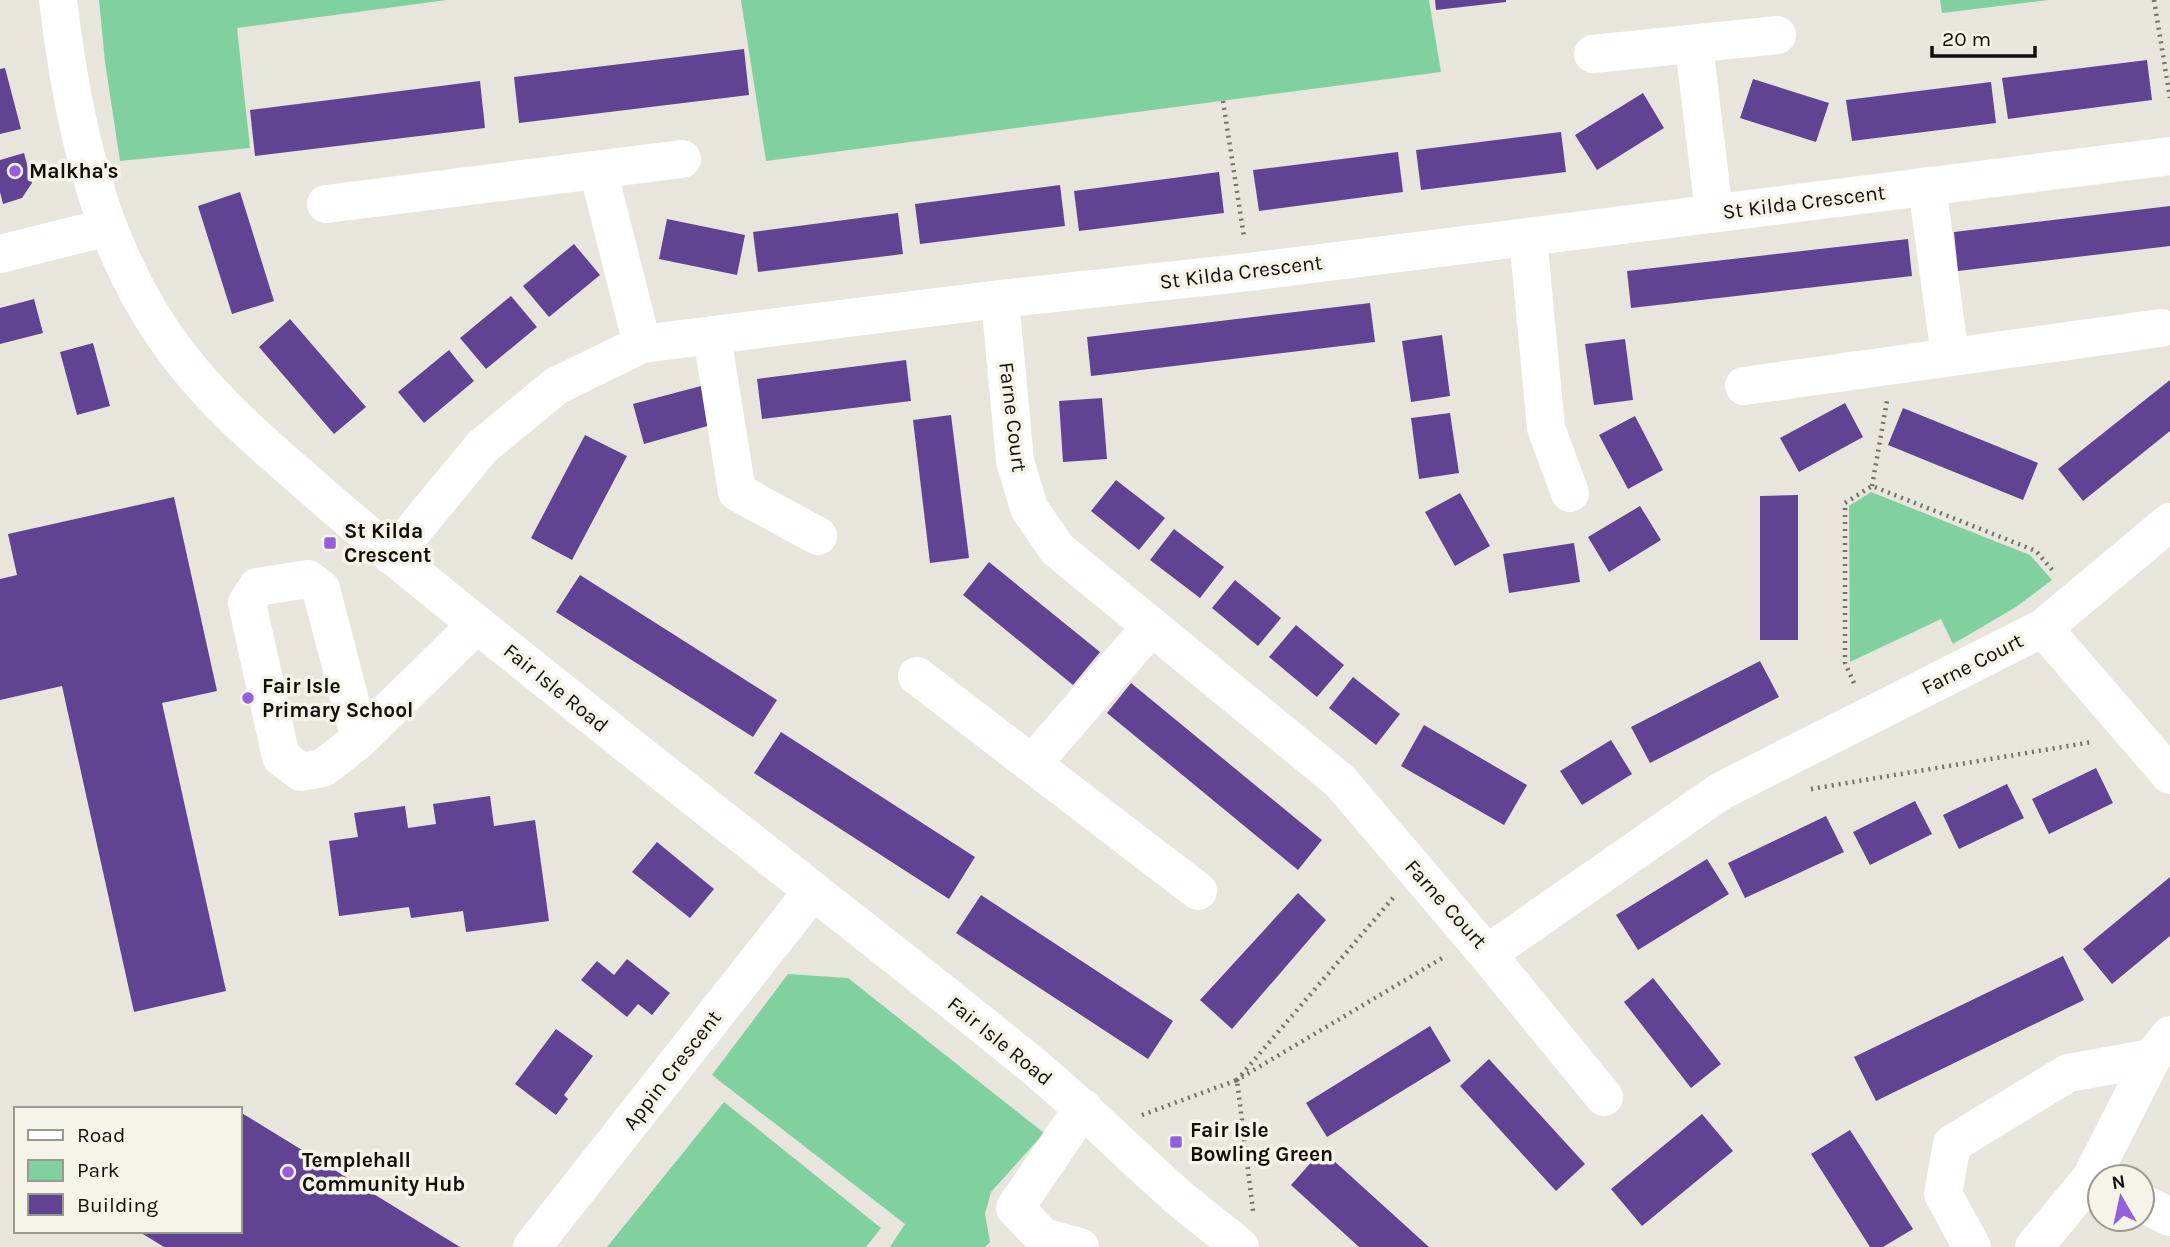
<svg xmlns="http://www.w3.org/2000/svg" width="2170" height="1247" font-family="Karla,sans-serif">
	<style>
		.green { fill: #81d1a0 }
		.building { fill: #614394 }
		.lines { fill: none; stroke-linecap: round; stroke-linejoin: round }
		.path { stroke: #73716b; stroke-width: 4.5; stroke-dasharray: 2 5; stroke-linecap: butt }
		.minor { stroke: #fff; stroke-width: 38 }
		.poi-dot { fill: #9360d9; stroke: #f6f3e9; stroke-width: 2.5 }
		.labels { text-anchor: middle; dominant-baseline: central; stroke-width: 7; stroke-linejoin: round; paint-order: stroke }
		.poi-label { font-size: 21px; font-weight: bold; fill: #100f0c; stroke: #f6f3e9; text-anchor: start }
		.street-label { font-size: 21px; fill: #100f0c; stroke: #f6f3e9 }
	</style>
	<rect width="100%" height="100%" fill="#e8e5dc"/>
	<g class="green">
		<path d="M99,0H447L237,28L250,148L120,161L105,62Z"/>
		<path d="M741,0H1429L1441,72L766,161Z"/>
		<path d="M1940,0H2049L1942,13Z"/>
		<path d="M1871,492L2030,555L2052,580L2016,607L1953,644L1941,619L1850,662L1849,506Z"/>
		<path d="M788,974L848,978L1044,1133L991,1192L985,1214L990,1242L985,1247H890L905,1224L712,1075Z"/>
		<path d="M724,1102L881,1228L866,1247H607Z"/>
	</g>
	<g class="building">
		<path d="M1435,0H1506V2L1436,10Z"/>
		<path d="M744,49L749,95L519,123L514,77Z"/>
		<path d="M2147,60L2152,100L2008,119L2002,78Z"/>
		<path d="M5,68L21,129L0,134V69Z"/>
		<path d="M1753,79L1829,103L1816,142L1740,118Z"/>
		<path d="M480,81L485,128L255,156L250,110Z"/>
		<path d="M1991,82L1996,123L1852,141L1846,100Z"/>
		<path d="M1643,93L1664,128L1597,170L1575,135Z"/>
		<path d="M1561,132L1566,172L1421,190L1416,150Z"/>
		<path d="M1398,152L1403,192L1259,211L1253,170Z"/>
		<path d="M24,153L32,183L22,198L3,204L0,192V160Z"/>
		<path d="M1219,172L1224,213L1079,231L1074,191Z"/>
		<path d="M1060,185L1065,226L920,244L915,204Z"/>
		<path d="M240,192L274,301L232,314L198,206Z"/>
		<path d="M2170,206V246L1958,271L1954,232Z"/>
		<path d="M898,213L903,254L758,272L753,232Z"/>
		<path d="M667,219L745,235L737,275L659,259Z"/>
		<path d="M1908,239L1912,276L1631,308L1627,271Z"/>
		<path d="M574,244L600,275L549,317L523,286Z"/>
		<path d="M511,296L537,327L486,369L460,338Z"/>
		<path d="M34,299L43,333L0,344V308Z"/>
		<path d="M1370,303L1375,342L1091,376L1087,337Z"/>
		<path d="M290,319L366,407L334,434L259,347Z"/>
		<path d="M1442,335L1450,396L1411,402L1402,341Z"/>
		<path d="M1625,339L1633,400L1594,405L1585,344Z"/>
		<path d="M93,343L110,406L77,415L60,352Z"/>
		<path d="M449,350L474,381L424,423L398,392Z"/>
		<path d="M906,360L911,401L762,419L757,379Z"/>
		<path d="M2170,380V431L2083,501L2058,469Z"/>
		<path d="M701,386L711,425L644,444L633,404Z"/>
		<path d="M1102,398L1107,459L1063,462L1059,401Z"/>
		<path d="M1845,403L1863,437L1799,472L1780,438Z"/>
		<path d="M1903,408L2038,463L2023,500L1888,445Z"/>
		<path d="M1450,413L1459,473L1419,479L1411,418Z"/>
		<path d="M951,415L969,558L930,563L913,420Z"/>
		<path d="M1635,416L1663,470L1628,489L1599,435Z"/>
		<path d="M585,435L627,456L572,560L531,538Z"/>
		<path d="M1116,480L1165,518L1139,550L1091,511Z"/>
		<path d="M1460,493L1490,546L1455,566L1425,512Z"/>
		<path d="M1798,495V640H1760V496Z"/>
		<path d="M174,497L217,691L162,703L226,991L134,1012L62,686L0,700V579L17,575L8,534Z"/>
		<path d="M1640,506L1661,540L1609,572L1588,537Z"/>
		<path d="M1174,529L1224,567L1200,598L1150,560Z"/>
		<path d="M1574,543L1580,582L1509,593L1503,554Z"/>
		<path d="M989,562L1100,652L1073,685L963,595Z"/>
		<path d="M580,575L777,700L753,737L556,612Z"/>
		<path d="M1235,580L1281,618L1258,646L1212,608Z"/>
		<path d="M1296,625L1344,665L1317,697L1269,657Z"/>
		<path d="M1760,661L1779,697L1650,763L1631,727Z"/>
		<path d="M1353,677L1400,714L1376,745L1329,708Z"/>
		<path d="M1131,683L1322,840L1298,870L1107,713Z"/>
		<path d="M1424,725L1527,785L1504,825L1401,766Z"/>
		<path d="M781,732L975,857L949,899L754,773Z"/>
		<path d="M1611,740L1632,774L1582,805L1560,771Z"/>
		<path d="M2096,768L2113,803L2049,834L2032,799Z"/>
		<path d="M2007,784L2024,818L1959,849L1943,815Z"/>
		<path d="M490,796L494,826L535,820L549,921L466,932L463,911L411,918L409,907L339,916L329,841L358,837L354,813L405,806L408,828L436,824L433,804Z"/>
		<path d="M1915,801L1932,834L1870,865L1853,832Z"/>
		<path d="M1826,816L1844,852L1745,898L1728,863Z"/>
		<path d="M657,842L714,889L690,918L632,872Z"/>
		<path d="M1707,859L1729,894L1638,950L1616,915Z"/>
		<path d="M2170,877V936L2112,984L2083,949Z"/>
		<path d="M1298,893L1326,920L1232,1029L1200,1000Z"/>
		<path d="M981,895L1173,1021L1148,1059L956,933Z"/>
		<path d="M2063,956L2084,1000L1876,1101L1854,1057Z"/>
		<path d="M627,959L670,993L652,1015L638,1004L627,1017L581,980L597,961L614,975Z"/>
		<path d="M1653,978L1721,1064L1691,1088L1624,1002Z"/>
		<path d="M1430,1026L1451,1061L1327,1137L1306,1103Z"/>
		<path d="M556,1029L593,1056L564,1095L568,1099L556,1115L515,1084Z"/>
		<path d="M1489,1059L1585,1164L1556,1191L1460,1086Z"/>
		<path d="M240,1112L460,1247H164L138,1231H240Z"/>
		<path d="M1702,1114L1733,1151L1642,1226L1611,1189Z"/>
		<path d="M1850,1130L1913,1229L1883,1247H1870L1811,1154Z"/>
		<path d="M1322,1150L1429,1247H1359L1291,1185Z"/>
	</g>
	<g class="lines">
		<g class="path">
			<path d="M2154,0L2170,98"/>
			<path d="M1223,101L1244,237"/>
			<path d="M1872,486L1887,401"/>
			<path d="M1854,683L1845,663V503L1872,486L2036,551L2054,572"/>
			<path d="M1811,789L2092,742"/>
			<path d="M1393,898L1237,1080L1444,957"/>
			<path d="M1142,1115L1237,1080L1253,1211"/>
		</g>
		<g class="minor">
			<path d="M58,0C73,126 100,254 180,357C220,409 270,450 319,493C413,575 511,651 608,729C747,840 888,948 1026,1060C1079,1103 1127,1152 1178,1197C1198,1214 1220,1230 1240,1247"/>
			<path d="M1694,45L1714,213"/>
			<path d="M1593,54L1777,35"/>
			<path d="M598,170L642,344"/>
			<path d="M1927,186L1950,356"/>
			<path d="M326,204L682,159"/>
			<path d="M1528,237L1546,428L1570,493"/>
			<path d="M0,254L108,227"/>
			<path d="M1000,299L1015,461L1029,508L1057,549L1340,781L1487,954L1721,791L2043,628L2170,522"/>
			<path d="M712,336L737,492L818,536"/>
			<path d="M1744,386L2161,328"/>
			<path d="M392,556L482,447L556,386L642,344L1000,299L1249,272L2170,156"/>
			<path d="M2043,628L2170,775"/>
			<path d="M917,676L1198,891"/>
			<path d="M360,739L321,589L308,579L257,587L247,603L281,757L301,772L323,768L360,739L477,624"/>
			<path d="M1032,764L1151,627"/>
			<path d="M1487,954L1604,1097"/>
			<path d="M2142,1203L2170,1217"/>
			<path d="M532,1247L812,892"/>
			<path d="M1080,1247L1043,1237L1015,1208L1083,1108"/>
			<path d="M1972,1247L1943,1194L1952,1144L2068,1073L2152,1058"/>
			<path d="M2034,1247L2091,1178L2152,1058L2170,1035"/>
		</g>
	</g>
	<g class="poi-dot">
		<circle cx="15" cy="171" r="7"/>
		<rect x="323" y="536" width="14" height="14" rx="3.5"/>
		<circle cx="248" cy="698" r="7"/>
		<rect x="1169" y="1135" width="14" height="14" rx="3.5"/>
		<circle cx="288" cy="1172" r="7"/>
	</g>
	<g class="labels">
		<g class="poi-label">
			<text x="29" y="171">Malkha's</text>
			<text x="344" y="531">St Kilda<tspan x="344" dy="24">Crescent</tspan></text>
			<text x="262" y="686">Fair Isle<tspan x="262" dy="24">Primary School</tspan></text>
			<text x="1190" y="1130">Fair Isle<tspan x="1190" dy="24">Bowling Green</tspan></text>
			<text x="302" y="1160">Templehall<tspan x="302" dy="24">Community Hub</tspan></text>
		</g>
		<g class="street-label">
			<text transform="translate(1804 202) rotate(-7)">St Kilda Crescent</text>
			<text transform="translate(1241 272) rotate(-7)">St Kilda Crescent</text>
			<text transform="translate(1013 417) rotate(83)">Farne Court</text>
			<text transform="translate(1972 664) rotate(-27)">Farne Court</text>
			<text transform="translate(556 688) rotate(39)">Fair Isle Road</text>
			<text transform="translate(1446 904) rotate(48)">Farne Court</text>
			<text transform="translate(1000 1041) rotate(39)">Fair Isle Road</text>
			<text transform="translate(672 1070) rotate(-52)">Appin Crescent</text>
		</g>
	</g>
	<rect x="14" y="1107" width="228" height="126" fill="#f6f3e9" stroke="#9a9891" stroke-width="2"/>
	<rect x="28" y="1130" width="35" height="10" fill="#ffffff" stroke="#9a9891" stroke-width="2"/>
	<text x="77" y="1142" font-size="21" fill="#100f0c">Road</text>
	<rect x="28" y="1160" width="35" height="21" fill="#81d1a0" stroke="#9a9891" stroke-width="2"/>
	<text x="77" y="1177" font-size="21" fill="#100f0c">Park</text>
	<rect x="28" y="1194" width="35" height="21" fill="#614394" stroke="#9a9891" stroke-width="2"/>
	<text x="77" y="1212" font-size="21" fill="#100f0c">Building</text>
	<g transform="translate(2121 1198) rotate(351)"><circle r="33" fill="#f6f3e9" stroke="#9a9891" stroke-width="2"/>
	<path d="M0-5L12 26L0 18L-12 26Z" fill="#9360d9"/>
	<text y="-10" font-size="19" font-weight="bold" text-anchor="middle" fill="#100f0c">N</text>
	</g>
	<path d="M1932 46v10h103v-10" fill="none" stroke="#100f0c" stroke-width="3.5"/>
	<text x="1942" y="46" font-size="21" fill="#100f0c" stroke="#f6f3e9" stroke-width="5" paint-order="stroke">20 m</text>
</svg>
